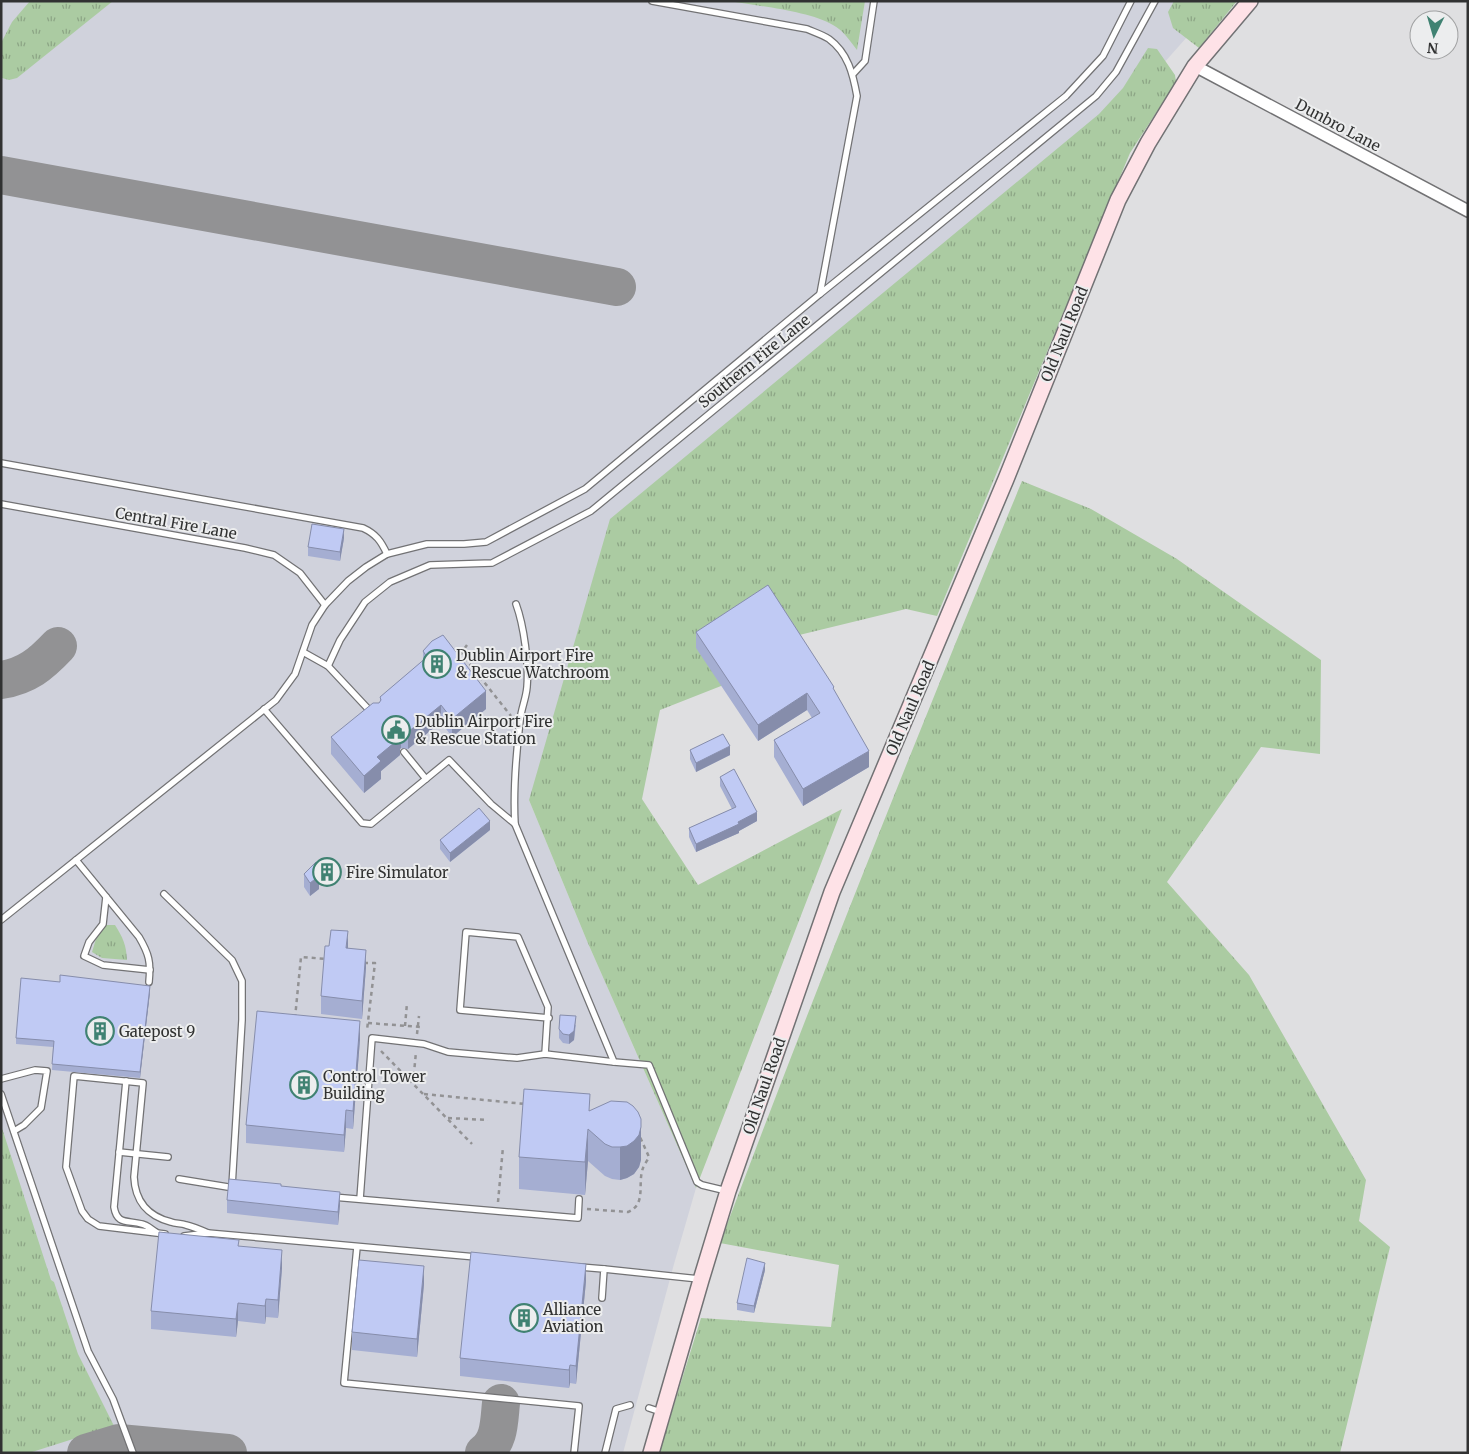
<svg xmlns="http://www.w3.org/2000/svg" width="1469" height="1454" font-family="Merriweather,serif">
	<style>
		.built { fill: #d0d2dc }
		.grass { fill: url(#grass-tufts) }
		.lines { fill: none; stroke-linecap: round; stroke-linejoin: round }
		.taxiway { stroke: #929294; stroke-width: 38 }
		.lane-casing { stroke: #727274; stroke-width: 8 }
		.street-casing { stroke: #727274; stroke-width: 14 }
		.secondary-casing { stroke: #727274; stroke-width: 18 }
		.path { stroke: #929294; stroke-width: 2.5; stroke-dasharray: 4 4; stroke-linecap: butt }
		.lane { stroke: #fff; stroke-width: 5.5 }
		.street { stroke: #fff; stroke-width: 11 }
		.secondary { stroke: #fee2e7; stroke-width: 15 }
		.wall { fill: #a5aed2 }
		.shaded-wall { fill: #868dab }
		.building { fill: #c0caf4; stroke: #868dab }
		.labels { text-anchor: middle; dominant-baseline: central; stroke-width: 4; stroke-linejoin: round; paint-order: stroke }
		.street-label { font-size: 15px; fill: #313232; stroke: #ecedee }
		.poi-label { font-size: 15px; fill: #313232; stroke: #ecedee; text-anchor: start }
	</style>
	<defs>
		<pattern id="grass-tufts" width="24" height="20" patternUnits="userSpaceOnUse" patternTransform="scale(1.25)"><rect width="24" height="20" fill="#abcba2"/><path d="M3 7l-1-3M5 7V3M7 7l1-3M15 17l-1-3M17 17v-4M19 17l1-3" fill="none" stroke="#8ca585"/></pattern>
	</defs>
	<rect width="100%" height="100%" fill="#dfdfe1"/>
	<path class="built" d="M1,1H1219L1139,91L529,800L587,941L696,1188L674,1264L623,1453H1Z"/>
	<g class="grass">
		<path d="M30,1H113L17,78L9,80L2,78L1,43L12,22Z"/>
		<path d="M729,1H865L857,50C850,41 843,30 833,25C809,11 758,6 729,1Z"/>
		<path d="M1174,1H1237L1199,48L1173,28L1168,12Z"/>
		<path d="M1148,48L1157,49L1175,75L1176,82L1130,153L937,616L906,609L791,637L721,686L660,710L642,799L698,885L842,809L696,1188L587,941L529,800L610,519L1099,114L1123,88Z"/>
		<path d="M1022,481L1091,509L1177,559L1321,660L1320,754L1261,747L1167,882L1249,975L1366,1180L1359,1221L1390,1247L1340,1453H659L701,1318L831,1327L839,1265L720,1243C816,988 918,733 1022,481Z"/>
		<path d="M106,925H115C123,938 126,944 127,960L102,958L92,952L96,939Z"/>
		<path d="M1,1125L51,1280L54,1282L78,1354L114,1426L29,1453H1Z"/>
	</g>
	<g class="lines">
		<g class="taxiway">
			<path d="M1,175L617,287"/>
			<path d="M1,680C27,676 41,664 58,646"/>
			<path d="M86,1453L119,1443L228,1453"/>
			<path d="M484,1453C500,1441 499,1421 501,1403"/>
		</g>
		<defs>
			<g id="lane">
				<path d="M853,74L865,61L874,1"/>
				<path d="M820,294L1066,96L1103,56L1131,1"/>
				<path d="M1,463L363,528C376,534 381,541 387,554"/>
				<path d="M1,504L245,548L274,555L300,573L325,605"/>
				<path d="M303,652L328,666L371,712"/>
				<path d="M328,666L340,640L365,602L390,582L430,565L492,563L591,511L1096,96L1116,72L1155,1"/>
				<path d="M264,709L362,823L371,824L449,760L491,804L515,824C513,790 516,755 520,721C521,709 526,699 527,687C529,664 524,626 516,604"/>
				<path d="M404,752L426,779"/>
				<path d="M515,824L614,1062L649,1065L697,1182L702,1185L727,1191"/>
				<path d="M76,860L139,937C149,954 151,962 149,982"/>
				<path d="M164,894L232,960L242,981V1020L232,1186"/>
				<path d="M106,897L103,924L89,942L84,956L103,965L150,970"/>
				<path d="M1,920L276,700L295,674L312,625L325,605L348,581L366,567L387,554L427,544H464L486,542L585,489L820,294L857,96C853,74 848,53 829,39C823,35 814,32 807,29L652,1"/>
				<path d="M545,1054L548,1007L518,937L466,932L460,1010L549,1018"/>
				<path d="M1,1079L35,1070L47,1071L41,1108L24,1125L14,1131"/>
				<path d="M126,1081L114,1207C117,1225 127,1220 142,1224C147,1225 151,1229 156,1232"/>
				<path d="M1,1094L88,1351L113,1399L133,1453"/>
				<path d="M119,1152L168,1157"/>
				<path d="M179,1179L234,1188"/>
				<path d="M333,1197L578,1218L579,1199"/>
				<path d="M360,1199L372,1038L424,1044L448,1052L517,1058L545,1054L614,1062"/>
				<path d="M165,1234L99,1226L88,1219L82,1211L66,1167L74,1076L143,1083L134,1177C135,1200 147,1216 171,1222C176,1224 181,1223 186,1225C194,1227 201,1230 208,1233"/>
				<path d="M184,1236L208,1233L476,1257"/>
				<path d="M357,1247L344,1383L579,1406L574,1453"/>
				<path d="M580,1267L604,1269L602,1298"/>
				<path d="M604,1269L699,1279"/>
				<path d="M649,1408L661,1412"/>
				<path d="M605,1453L616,1409L630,1405"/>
			</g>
			<path id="street" d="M1195,66L1468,211"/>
			<path id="secondary" d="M651,1453L701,1280L728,1191L832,892L1006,479L1118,200L1148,143L1195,66L1250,1"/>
		</defs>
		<use href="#lane" class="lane-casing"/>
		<use href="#street" class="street-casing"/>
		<use href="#secondary" class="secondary-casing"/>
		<g class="path">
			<path d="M467,645L461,653L511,716"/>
			<path d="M481,679L489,672"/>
			<path d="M364,963H375L367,1030"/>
			<path d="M295,1018L301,957L327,959"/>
			<path d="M368,1023L421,1027"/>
			<path d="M405,1026L407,1003"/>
			<path d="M417,1034L419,1016"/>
			<path d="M381,1051L472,1144"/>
			<path d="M413,1083L416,1052"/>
			<path d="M424,1094L525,1104"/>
			<path d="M448,1118L488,1120"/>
			<path d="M498,1202L503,1147"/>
			<path d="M587,1209L628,1212C647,1204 637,1184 643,1168C644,1165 647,1161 649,1157L640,1137"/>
		</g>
		<use href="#lane" class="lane"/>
		<use href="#street" class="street"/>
		<use href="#secondary" class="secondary"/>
	</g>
	<g class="wall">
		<path d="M344,538L340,561L308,556V547Z"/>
		<path d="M696,632L834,690L869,767L803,806L774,757V740L812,718L807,710L758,741L696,648Z"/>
		<path d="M423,651L486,709L452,737L441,722L408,749L401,748L400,749V755L381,771V779L364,793L331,754V737L379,703L380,702V697L423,661Z"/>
		<path d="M690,750L730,755L696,772L690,759Z"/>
		<path d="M720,777L757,821L739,831V833L696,852L689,837V828L732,809L720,786Z"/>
		<path d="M490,830L450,862L440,849V840Z"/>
		<path d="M304,874L319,889L310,896L304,887Z"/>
		<path d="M348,948L366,967L362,1019L321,1014V996Z"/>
		<path d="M150,992L140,1078L52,1070L53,1047L16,1044V1038Z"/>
		<path d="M576,1025L574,1040L569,1044L563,1043L559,1038V1029Z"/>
		<path d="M360,1039L353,1129L346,1128L344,1152L246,1143V1125Z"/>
		<path d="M590,1111L641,1160L639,1167L634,1174L627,1178L620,1180L612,1179L605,1176L588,1161L585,1195L519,1189V1157Z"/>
		<path d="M281,1186L340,1205L338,1225L227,1213V1200Z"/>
		<path d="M239,1246L282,1268L278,1318L266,1317L265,1324L238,1321L236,1337L151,1329V1311Z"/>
		<path d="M765,1270L754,1313L737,1310V1303Z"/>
		<path d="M586,1281L576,1384L570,1383L569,1388L460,1376V1358Z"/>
		<path d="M424,1284L417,1357L352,1350V1332Z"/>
	</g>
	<g class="shaded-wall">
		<path d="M344,529V538L340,561V552Z"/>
		<path d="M486,691V709L452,737V719Z"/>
		<path d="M807,693V710L758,741V725Z"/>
		<path d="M441,705V722L408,749V732Z"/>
		<path d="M401,731V748L400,749V755L381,771V779L364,793V776L377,757Z"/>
		<path d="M730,746V755L696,772V763Z"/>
		<path d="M869,751V767L803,806V789Z"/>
		<path d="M757,812V821L739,831V833L696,852V844Z"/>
		<path d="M490,821V830L450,862V853Z"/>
		<path d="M319,876V889L310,896V883Z"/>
		<path d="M348,931V949L346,948Z"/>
		<path d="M366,950V967L362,1019V1001Z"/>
		<path d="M150,986V992L140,1078V1072Z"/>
		<path d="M576,1016L574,1040L569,1044V1035Z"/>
		<path d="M360,1021V1039L353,1129V1111Z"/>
		<path d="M346,1110V1128L344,1152V1135Z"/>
		<path d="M641,1127V1160L639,1167L634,1174L627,1178L620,1180V1147Z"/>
		<path d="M588,1129V1161L585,1195V1162Z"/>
		<path d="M340,1192V1205L338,1225V1212Z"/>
		<path d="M282,1250V1268L278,1318V1300Z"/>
		<path d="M765,1263V1270L754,1313V1306Z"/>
		<path d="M586,1264V1281L576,1384V1366Z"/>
		<path d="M424,1266V1284L417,1357V1339Z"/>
		<path d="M266,1299V1317L265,1324V1306Z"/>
		<path d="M238,1303V1321L236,1337V1319Z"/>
		<path d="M570,1365V1383L569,1388V1370Z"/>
	</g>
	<g class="building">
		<path d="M312,524L344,529L340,552L308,547Z"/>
		<path d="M768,585L834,687L833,688L869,751L803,789L774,740L820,713L807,693L758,725L696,632Z"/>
		<path d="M443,635L486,691L452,719L441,705L408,732L401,731L400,733V738L377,757L381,761L364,776L331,737L373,703H379L381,700L380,697L427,657L423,651L432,641Z"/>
		<path d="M723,734L730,746L696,763L690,750Z"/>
		<path d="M734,769L757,812L738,822L739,824L696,844L689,828L736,807L720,777Z"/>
		<path d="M479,808L490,821L450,853L440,840Z"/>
		<path d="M316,862L319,876L310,883L304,874Z"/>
		<path d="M331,930L348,931L346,948L366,950L362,1001L321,996L325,946H329Z"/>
		<path d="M60,975L150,986L140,1072L52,1064L54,1041L16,1038L21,978L60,982Z"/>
		<path d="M257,1011L360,1021L353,1111L346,1110L344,1135L246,1125Z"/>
		<path d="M560,1015L576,1016L574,1031L569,1035L563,1034L559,1029Z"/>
		<path d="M524,1089L590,1094L589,1111L611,1101L627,1102L633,1106L638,1112L641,1119V1127L639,1135L634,1141L627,1146L620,1147H612L605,1144L588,1129L585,1162L519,1157Z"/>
		<path d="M229,1179L281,1184V1186L340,1192L338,1212L227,1200Z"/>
		<path d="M159,1232L239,1240L238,1246L282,1250L278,1300L266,1299L265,1306L238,1303L236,1319L151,1311Z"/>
		<path d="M471,1252L586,1264L576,1366L570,1365L569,1370L460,1358Z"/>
		<path d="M747,1258L765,1263L754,1306L737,1303Z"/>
		<path d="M359,1260L424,1266L417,1339L352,1332Z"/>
	</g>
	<defs>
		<symbol id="building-ring" viewBox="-11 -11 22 22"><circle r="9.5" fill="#ecedee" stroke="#408272" stroke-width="1.5"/><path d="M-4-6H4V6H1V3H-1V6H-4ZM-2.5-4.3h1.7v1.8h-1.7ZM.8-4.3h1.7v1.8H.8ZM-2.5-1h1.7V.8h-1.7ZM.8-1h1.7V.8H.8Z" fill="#408272"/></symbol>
		<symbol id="civic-ring" viewBox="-11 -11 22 22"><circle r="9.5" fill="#ecedee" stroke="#408272" stroke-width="1.5"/><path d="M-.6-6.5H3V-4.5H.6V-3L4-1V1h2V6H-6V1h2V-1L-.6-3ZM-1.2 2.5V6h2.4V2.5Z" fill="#408272"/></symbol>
	</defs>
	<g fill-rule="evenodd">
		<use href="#building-ring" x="421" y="648" width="32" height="32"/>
		<use href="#civic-ring" x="380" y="714" width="32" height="32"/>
		<use href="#building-ring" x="311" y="856" width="32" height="32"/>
		<use href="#building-ring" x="84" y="1015" width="32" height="32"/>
		<use href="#building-ring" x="288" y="1069" width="32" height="32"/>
		<use href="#building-ring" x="508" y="1302" width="32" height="32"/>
	</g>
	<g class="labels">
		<g class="street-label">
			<text transform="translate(1338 125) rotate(28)">Dunbro Lane</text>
			<text transform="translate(1064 334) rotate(-68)">Old Naul Road</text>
			<text transform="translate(754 361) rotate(-39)">Southern Fire Lane</text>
			<text transform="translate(176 523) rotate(10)">Central Fire Lane</text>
			<text transform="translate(910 708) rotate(-67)">Old Naul Road</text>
			<text transform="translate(764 1086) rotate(-71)">Old Naul Road</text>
		</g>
		<g class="poi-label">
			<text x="456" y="655">Dublin Airport Fire<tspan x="456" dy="17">&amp; Rescue Watchroom</tspan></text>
			<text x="415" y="721">Dublin Airport Fire<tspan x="415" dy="17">&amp; Rescue Station</tspan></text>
			<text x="346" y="872">Fire Simulator</text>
			<text x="119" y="1031">Gatepost 9</text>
			<text x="323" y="1076">Control Tower<tspan x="323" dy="17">Building</tspan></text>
			<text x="543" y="1309">Alliance<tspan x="543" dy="17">Aviation</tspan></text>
		</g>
	</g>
	<rect width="1469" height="1454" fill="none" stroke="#313232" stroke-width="5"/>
	<g transform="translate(1434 35) rotate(185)"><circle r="24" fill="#ecedee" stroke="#a1a2a3"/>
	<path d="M0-4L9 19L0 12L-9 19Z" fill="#408272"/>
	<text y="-8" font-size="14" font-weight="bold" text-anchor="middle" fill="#313232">N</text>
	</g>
</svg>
